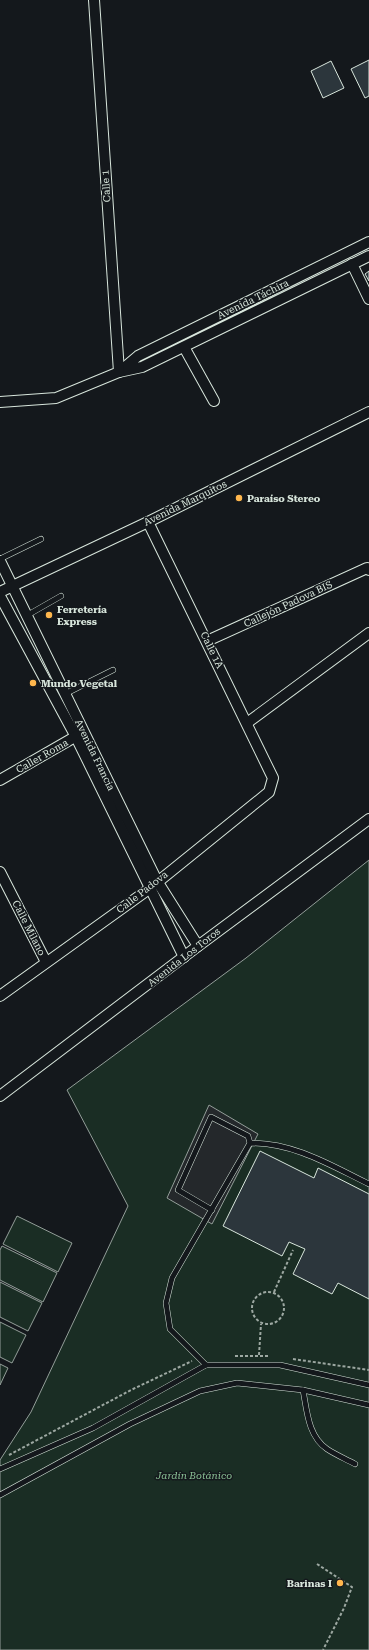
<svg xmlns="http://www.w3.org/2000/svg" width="369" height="1650" font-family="'Roboto Serif',serif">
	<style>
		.green { fill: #1a2d24; stroke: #939e99 }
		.parking { fill: #24282b; stroke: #939e99 }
		.building { fill: #2c363c; stroke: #d8e6dc }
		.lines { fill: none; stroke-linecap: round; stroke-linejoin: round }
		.service-casing { stroke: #d8e6dc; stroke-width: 6 }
		.minor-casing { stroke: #d8e6dc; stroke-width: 12 }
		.path { stroke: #9da8a2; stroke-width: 2; stroke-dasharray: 3 2; stroke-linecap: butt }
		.service { stroke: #14181c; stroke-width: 5 }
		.minor { stroke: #14181c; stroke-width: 10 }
		.poi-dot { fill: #ffb74d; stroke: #14181c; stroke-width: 1.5 }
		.labels { text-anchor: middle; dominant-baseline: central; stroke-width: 3; stroke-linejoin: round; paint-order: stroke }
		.street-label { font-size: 10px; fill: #d8e6dc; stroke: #14181c }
		.poi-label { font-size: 10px; font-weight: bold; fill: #d8e6dc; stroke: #14181c; text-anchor: start }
		.park-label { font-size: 10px; font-style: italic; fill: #8ac095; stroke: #14181c }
	</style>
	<rect width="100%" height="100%" fill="#14181c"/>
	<g class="green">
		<path d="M369,860V1650H0V1460L31,1412L128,1206L67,1090L246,958Z"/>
		<path d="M17,1216L72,1243L58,1272L3,1244Z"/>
		<path d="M2,1246L57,1273L43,1302L0,1280V1250Z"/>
		<path d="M0,1282L42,1303L28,1331L0,1317Z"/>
		<path d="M0,1322L26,1335L12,1363L0,1357Z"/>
		<path d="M0,1364L8,1368L0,1385Z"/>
	</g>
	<path class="parking" d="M209,1105L258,1134L212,1224L167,1198Z"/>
	<g class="building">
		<path d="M369,60V96L365,98L351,69Z"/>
		<path d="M331,61L344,88L323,98L311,71Z"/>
		<path d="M369,271V281L365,274Z"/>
		<path d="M260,1151L314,1178L318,1168L369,1194V1299L338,1283L332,1294L293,1274L305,1249L289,1242L282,1256L223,1226Z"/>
	</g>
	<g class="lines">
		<defs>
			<g id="service">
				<path d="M0,559L41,539"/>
				<path d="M26,616L61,596"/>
				<path d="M65,694L113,670"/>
				<path d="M212,1210L178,1190L211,1117L248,1136L250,1143"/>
				<path d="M206,1365L170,1329L166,1303L172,1278L250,1143C295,1143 330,1165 369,1184"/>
				<path d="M303,1390C307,1411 308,1436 327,1449C336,1455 346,1459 355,1464"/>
				<path d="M0,1469L93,1428L206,1365H280L369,1385"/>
				<path d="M0,1495L130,1424L200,1391L237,1383L303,1390L369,1405"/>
			</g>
			<g id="minor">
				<path d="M369,242L138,356L119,372L142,367L369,256"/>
				<path d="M352,264L369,299"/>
				<path d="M184,347L214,401"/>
				<path d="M0,402L56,398L119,372L94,0"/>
				<path d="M0,561L157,881L198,946"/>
				<path d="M0,592L148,522L369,412"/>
				<path d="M0,596L76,737L184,957"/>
				<path d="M207,641L367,568L369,570"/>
				<path d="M247,723L369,633"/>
				<path d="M0,780L80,734"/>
				<path d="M0,872L46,962"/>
				<path d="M0,996L149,889L269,792L273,778L148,522"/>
				<path d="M0,1096L198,946L369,819"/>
			</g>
		</defs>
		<use href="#service" class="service-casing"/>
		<use href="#minor" class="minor-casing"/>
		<g class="path">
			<circle cx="268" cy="1308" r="16"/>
			<path d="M274,1292L293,1250"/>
			<path d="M259,1355L261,1324"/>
			<path d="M235,1356H269"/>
			<path d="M293,1359L369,1370"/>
			<path d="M9,1455L131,1390L192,1361"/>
			<path d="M317,1564L352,1587L344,1608L323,1650"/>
		</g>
		<use href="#service" class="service"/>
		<use href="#minor" class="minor"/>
	</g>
	<g class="poi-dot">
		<circle cx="239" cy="498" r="4"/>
		<circle cx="49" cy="615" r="4"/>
		<circle cx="33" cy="683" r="4"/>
		<circle cx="340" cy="1583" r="4"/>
	</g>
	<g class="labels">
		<g class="street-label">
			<text transform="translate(106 186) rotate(-94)">Calle 1</text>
			<text transform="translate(253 299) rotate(-26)">Avenida Táchira</text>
			<text transform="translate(185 503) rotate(-26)">Avenida Marquitos</text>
			<text transform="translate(288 604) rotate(-25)">Callejón Padova BIS</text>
			<text transform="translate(212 650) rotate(64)">Calle 1A</text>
			<text transform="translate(95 755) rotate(64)">Avenida Francia</text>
			<text transform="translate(42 756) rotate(-30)">Caller Roma</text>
			<text transform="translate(142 892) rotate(-38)">Calle Padova</text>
			<text transform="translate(29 928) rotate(63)">Calle Milano</text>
			<text transform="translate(184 957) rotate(-38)">Avenida Los Toros</text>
		</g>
		<g class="poi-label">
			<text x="247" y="498">Paraíso Stereo</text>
			<text x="57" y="609">Ferretería<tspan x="57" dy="12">Express</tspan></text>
			<text x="41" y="683">Mundo Vegetal</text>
			<text x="332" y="1583" text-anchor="end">Barinas I</text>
		</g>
		<g class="park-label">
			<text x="194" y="1475">Jardín Botánico</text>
		</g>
	</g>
</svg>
